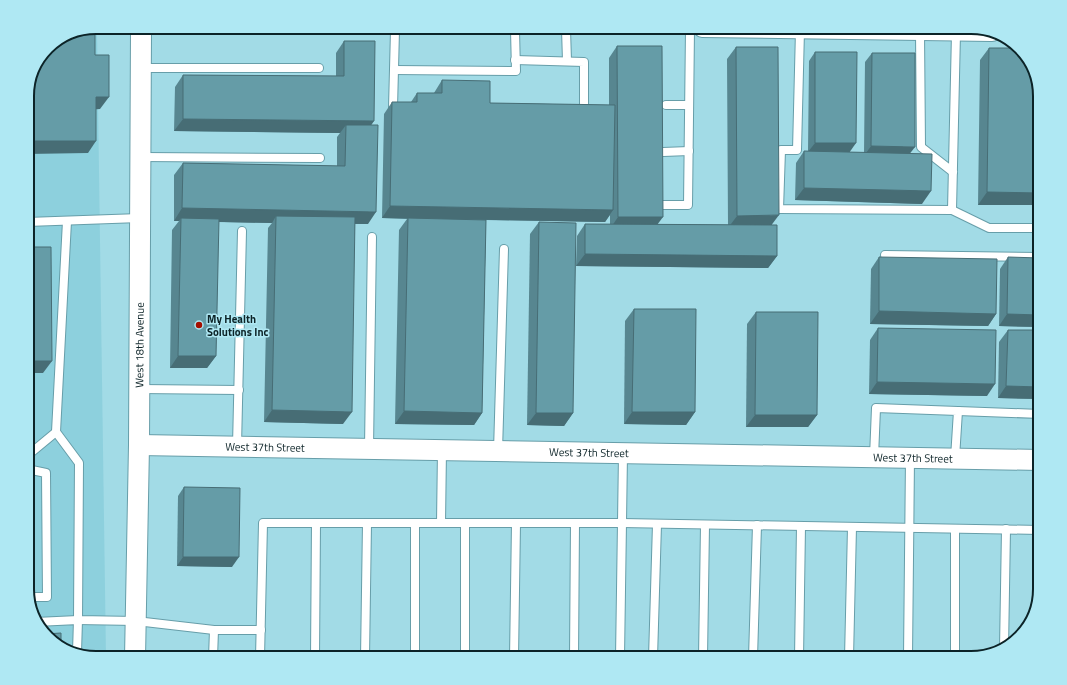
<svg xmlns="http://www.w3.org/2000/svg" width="1067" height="685" font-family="'Titillium Web',sans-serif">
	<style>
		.built { fill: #8dd0dd }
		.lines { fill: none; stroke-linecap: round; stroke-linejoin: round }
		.service-casing { stroke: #679ea9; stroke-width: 10 }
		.minor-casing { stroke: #679ea9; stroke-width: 18 }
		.tertiary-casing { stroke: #679ea9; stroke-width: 22 }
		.service { stroke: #fff; stroke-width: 8 }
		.minor { stroke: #fff; stroke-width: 16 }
		.tertiary { stroke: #fff; stroke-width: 20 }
		.wall { fill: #578690 }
		.shaded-wall { fill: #476d75 }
		.building { fill: #659ca7; stroke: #476d75 }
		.poi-dot { fill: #a40f00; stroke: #afe8f3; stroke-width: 1.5 }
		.labels { text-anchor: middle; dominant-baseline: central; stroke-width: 3; stroke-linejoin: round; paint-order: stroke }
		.poi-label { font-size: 11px; font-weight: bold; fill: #0c2327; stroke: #afe8f3; text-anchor: start }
		.street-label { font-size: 11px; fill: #0c2327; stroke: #afe8f3 }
		.rim { fill: none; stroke: #0c2327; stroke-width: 2 }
	</style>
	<rect width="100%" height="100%" fill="#a2dbe6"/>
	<path class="built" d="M70,32H97L106,658H96L58,647L36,624L27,594V91Z"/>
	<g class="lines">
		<defs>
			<g id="service">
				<path d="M566,29L567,61"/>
				<path d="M800,30L797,150H781L779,209L952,210L956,33"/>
				<path d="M920,32L921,147L953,172"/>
				<path d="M515,60L584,62V107"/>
				<path d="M141,68H319"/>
				<path d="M394,70L516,71L515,30"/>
				<path d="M666,105H689"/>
				<path d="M393,108L395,30"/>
				<path d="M663,152L689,151"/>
				<path d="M140,157L320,158"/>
				<path d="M661,205H688L690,29"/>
				<path d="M952,210L989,228H1040"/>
				<path d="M67,221L56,432L79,463L78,620L136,621L214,630H261"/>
				<path d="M27,222L140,218"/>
				<path d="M885,255L1040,257"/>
				<path d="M140,389L239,390"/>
				<path d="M958,411L1040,414"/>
				<path d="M237,446L242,231"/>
				<path d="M369,448L372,237"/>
				<path d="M498,451L504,249"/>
				<path d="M27,456L56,432"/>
				<path d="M874,457L876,408L958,411L955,458"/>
				<path d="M27,469L46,473L47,597H28"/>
				<path d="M441,523L442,450"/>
				<path d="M36,622L78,620L77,652"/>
				<path d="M1004,649L1006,529"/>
				<path d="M213,658L214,630"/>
				<path d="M260,658L263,523H622L1040,530"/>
				<path d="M315,658L316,523"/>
				<path d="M365,658L367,523"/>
				<path d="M415,658V523"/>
				<path d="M465,658V523"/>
				<path d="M514,658L516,523"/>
				<path d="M574,658L575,523"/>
				<path d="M620,658L623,454"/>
				<path d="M653,658L657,524"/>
				<path d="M703,658L705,525"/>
				<path d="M753,658L757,525"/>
				<path d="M799,658L801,526"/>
				<path d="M849,658L852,527"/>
				<path d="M908,658L910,458"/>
				<path d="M955,658V529"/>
			</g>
			<path id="minor" d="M702,29L992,33"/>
			<g id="tertiary">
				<path id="s1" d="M139,445L1040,460"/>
				<path id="s2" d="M135,658L139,445L141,32"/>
			</g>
		</defs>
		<use href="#service" class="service-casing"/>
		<use href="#minor" class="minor-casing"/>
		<use href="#tertiary" class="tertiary-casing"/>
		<use href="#service" class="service"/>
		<use href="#minor" class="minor"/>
		<use href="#tertiary" class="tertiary"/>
	</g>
	<g class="wall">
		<path d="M344,41L371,125L368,224H355L343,424L264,422L268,228L272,223L218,222L216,356L207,368H170L172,230L179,221H174V175L183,163L337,166V137L340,133L174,131L175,87L183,75L336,76V53Z"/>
		<path d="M617,46L657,224L728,225L727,59L736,47L772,225L777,256L768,268L576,266L577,236L585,224H610V215L605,222L486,220L482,413L474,425L395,424L399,230L407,219L382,218L384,114L392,102H411L417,93H434L442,80L490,103L609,105V58Z"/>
		<path d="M989,48L1034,148H1040V205H978L980,60Z"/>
		<path d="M815,52L850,152L864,153L865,62L872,53L922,204L795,200L796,163L804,151H808L809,61Z"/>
		<path d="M539,222L573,413L564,426L527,425L530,234Z"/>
		<path d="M879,257L996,314L988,326L870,324L871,269Z"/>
		<path d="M1008,257L1040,327L999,326L1000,269Z"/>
		<path d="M634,309L695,412L686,425L624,424L625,321Z"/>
		<path d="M756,312L817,415L808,427H746L747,324Z"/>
		<path d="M878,328L987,396L869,394L870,340Z"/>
		<path d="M1008,330H1040V399L998,398L999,342Z"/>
		<path d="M184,487L232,567L177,566L178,496Z"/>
	</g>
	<g class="shaded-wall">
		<path d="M96,97H109L100,109L87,110Z"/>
		<path d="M183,119L374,121L366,133L346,125L340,133L174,131Z"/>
		<path d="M27,141H96L88,153L27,154Z"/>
		<path d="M815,143H856L849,153L808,152Z"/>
		<path d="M871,146L915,147L908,156H864Z"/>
		<path d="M804,188L931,191L922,204L795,200Z"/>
		<path d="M987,192L1040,193V205H978Z"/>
		<path d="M390,206L613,210L605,222L382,218Z"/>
		<path d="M182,208L376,212L368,224L276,223V216L272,223L181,221V218L179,221H174Z"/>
		<path d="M779,215L770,227L728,228L737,216Z"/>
		<path d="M618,217H663L654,229H610Z"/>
		<path d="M585,254L777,256L768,268L576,266Z"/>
		<path d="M879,311L996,314L988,326L870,324Z"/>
		<path d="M1007,314L1040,315V327L999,326Z"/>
		<path d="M178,356H216L207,368H170Z"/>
		<path d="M27,361H52L43,373H27Z"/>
		<path d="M877,382L995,384L987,396L869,394Z"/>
		<path d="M1006,386L1040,387V399L998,398Z"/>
		<path d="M272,410L352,412L343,424L264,422Z"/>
		<path d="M404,411L482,413L474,425L395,424Z"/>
		<path d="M632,412H695L686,425L624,424Z"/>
		<path d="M536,413H573L564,426L527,425Z"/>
		<path d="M755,415H817L808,427H746Z"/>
		<path d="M183,557H239L232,567L177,566Z"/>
	</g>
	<g class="building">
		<path d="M70,32H95V55H109V97H96V141H27V91L47,47Z"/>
		<path d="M344,41H375L374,121L183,119V75L344,76Z"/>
		<path d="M617,46H662L663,217H618Z"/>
		<path d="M736,47H778L779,215L737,216Z"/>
		<path d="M989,48H1018L1031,62L1035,76L1034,148H1040V193L987,192Z"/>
		<path d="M815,52H857L856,143H815Z"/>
		<path d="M872,53H915V147L871,146Z"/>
		<path d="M442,80L490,81V103L615,105L613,210L390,206L392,102H417V93H442Z"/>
		<path d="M346,125H378L376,212L182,208L183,163L345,166Z"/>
		<path d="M804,151L932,154L931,191L804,188Z"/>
		<path d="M276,216L355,217L352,412L272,410Z"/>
		<path d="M181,218L219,219L216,356H178Z"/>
		<path d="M408,218L486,220L482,413L404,411Z"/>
		<path d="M539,222L576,223L573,413H536Z"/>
		<path d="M585,224L777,225V256L585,254Z"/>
		<path d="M27,247H51L52,361H27Z"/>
		<path d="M879,257L997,259L996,314L879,311Z"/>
		<path d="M1008,257L1040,258V315L1007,314Z"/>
		<path d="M634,309H696L695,412H632Z"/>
		<path d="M756,312H818L817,415H755Z"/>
		<path d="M878,328L996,330L995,384L877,382Z"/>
		<path d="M1008,330H1040V387L1006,386Z"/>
		<path d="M184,487L240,488L239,557H183Z"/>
		<path d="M61,633V647H58L45,634Z"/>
	</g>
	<circle class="poi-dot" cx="199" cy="325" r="4"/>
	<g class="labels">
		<g class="poi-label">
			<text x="207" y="319">My Health<tspan x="207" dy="13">Solutions Inc</tspan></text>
		</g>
		<g class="street-label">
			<text stroke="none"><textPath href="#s2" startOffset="313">West 18th Avenue</textPath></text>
			<text stroke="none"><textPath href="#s1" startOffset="126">West 37th Street</textPath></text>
			<text stroke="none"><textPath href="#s1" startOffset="450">West 37th Street</textPath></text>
			<text stroke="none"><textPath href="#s1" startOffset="774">West 37th Street</textPath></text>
		</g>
	</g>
	<path d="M0 0H1067V685H0ZM96 34H971A62 62 0 0 1 1033 96V589A62 62 0 0 1 971 651H96A62 62 0 0 1 34 589V96A62 62 0 0 1 96 34Z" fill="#afe8f3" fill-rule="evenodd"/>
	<path class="rim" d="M96 34H971A62 62 0 0 1 1033 96V589A62 62 0 0 1 971 651H96A62 62 0 0 1 34 589V96A62 62 0 0 1 96 34Z"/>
</svg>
